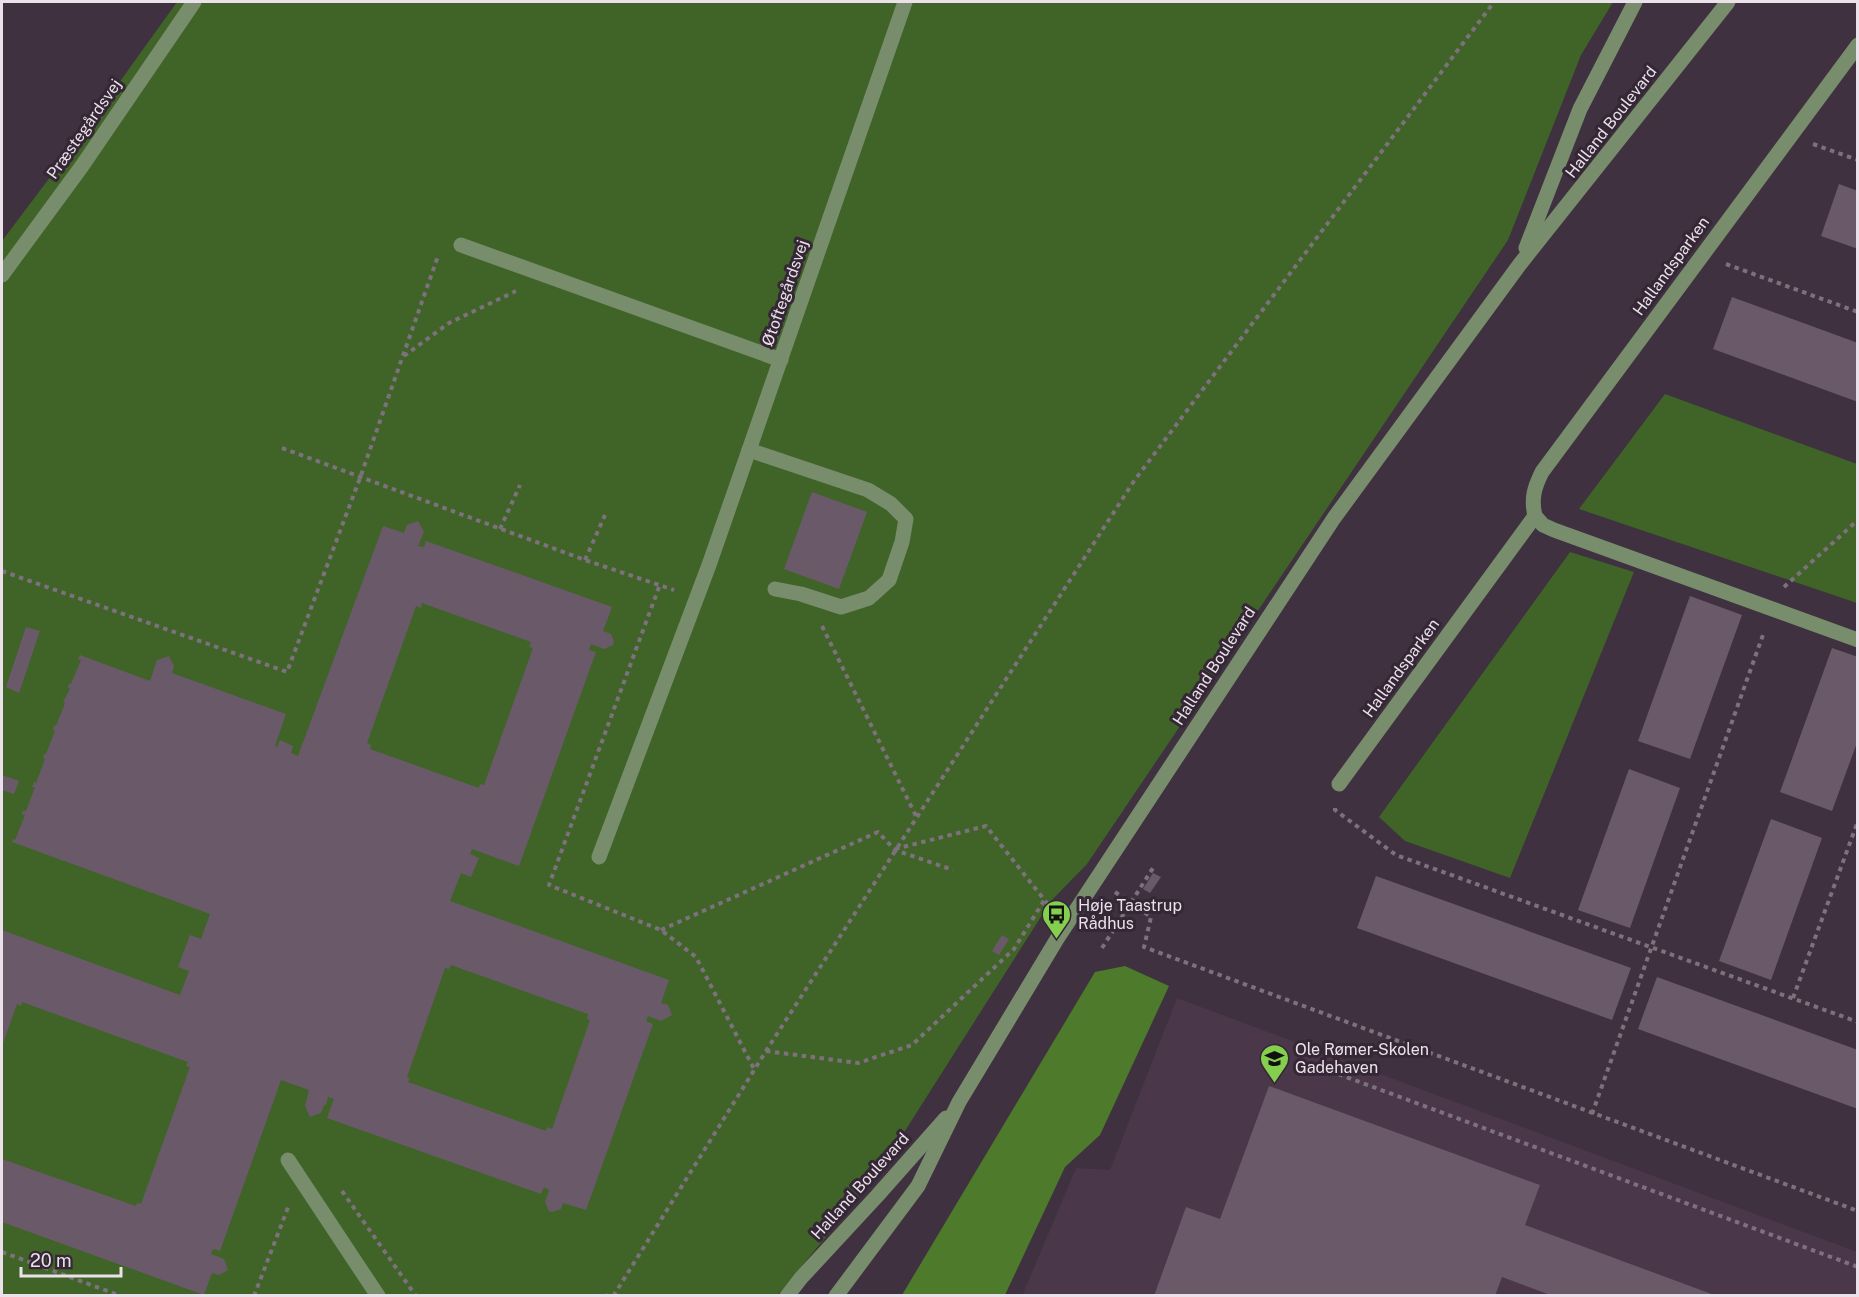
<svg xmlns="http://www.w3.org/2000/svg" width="1859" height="1297" font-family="'Public Sans',sans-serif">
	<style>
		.built { fill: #4a374a }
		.green { fill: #406328 }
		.forest { fill: #4d7b2b }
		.building { fill: #6a5a69; fill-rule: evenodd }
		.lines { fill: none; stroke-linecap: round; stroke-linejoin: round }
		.path { stroke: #7d717d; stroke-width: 4; stroke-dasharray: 4.5 4.5; stroke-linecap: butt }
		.minor { stroke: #788d6c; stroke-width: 15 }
		.labels { text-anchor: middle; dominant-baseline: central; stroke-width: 6; stroke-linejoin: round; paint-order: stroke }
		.street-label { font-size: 16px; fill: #eae1ea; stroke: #352735 }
		.poi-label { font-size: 16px; fill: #eae1ea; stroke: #352735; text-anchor: start }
	</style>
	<rect width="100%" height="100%" fill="#3f313f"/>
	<path class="built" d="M1177,998L1857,1252V1295L1022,1296L1076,1168L1110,1170Z"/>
	<g class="green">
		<path d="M177,2H1613L1581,55L1508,240L1087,864L1051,901L877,1175L778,1295H2V241L75,144Z"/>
		<path d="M1665,394L1857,464V603L1579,509Z"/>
		<path d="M1570,552L1634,572L1510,878L1405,841L1379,817Z"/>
	</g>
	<path class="forest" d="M1125,966L1169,986L1100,1135L1065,1167L1005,1295H902L1095,972Z"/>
	<g class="building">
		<path d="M1839,184L1858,191V249L1821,236Z"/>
		<path d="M1732,297L1858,343V402L1713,349Z"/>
		<path d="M812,492L867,512L839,589L784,569Z"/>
		<path d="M418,521L424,532L418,546L424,547L426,541L612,607L603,631L611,634L614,642L613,645L604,649L591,644L589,650L596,652L519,866L472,849L470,854L479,858L471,877L461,873L450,901L669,980L661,1003L668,1005L672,1015L661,1021L648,1016L646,1021L653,1024L586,1210L563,1203L561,1209L552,1212L549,1211L545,1202L549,1190L544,1187L541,1194L327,1118L334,1099L328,1097L326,1105H324L321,1113L310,1117L305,1106L309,1090L281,1080L220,1251L213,1249L211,1254L224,1259L228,1270L219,1275L212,1273L204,1295L2,1222V1159L136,1206L137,1203L141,1204L190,1067L186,1066L188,1062L22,1002L21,1006L17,1004L2,1046V930L180,995L189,971L178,967L190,935L201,939L210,914L12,842L13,839L15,840L25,815L21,814L23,811H26L35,787H32L34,782L36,783L45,759L43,758L44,754H46L55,731L53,730L54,725L56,726L65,703L63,702L70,689L68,687L69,684H71L81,660L78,659L80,655L150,681L157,660L169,656L174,666L172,673L286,714L275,746L277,747L280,740L293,746L291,753L298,756L383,526L404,533L407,525ZM422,603L531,642L529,647L533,648L484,785L480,784L479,788L370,749L371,745L367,743L416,606L421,608ZM451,965L588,1014L587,1019L590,1020L552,1129L547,1127L546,1131L408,1082L410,1078L407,1077L445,968L449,969Z"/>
		<path d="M1690,596L1742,615L1690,759L1638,741Z"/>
		<path d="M26,627L40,631L19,693L6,687Z"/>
		<path d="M1832,648L1858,657V740L1832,811L1780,792Z"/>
		<path d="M1629,769L1680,788L1630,928L1578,910Z"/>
		<path d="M2,775L19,781L14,794L2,790Z"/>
		<path d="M1771,819L1822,838L1771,980L1719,961Z"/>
		<path d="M1153,873L1161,877L1150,893L1143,889Z"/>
		<path d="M1376,876L1631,968L1612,1020L1357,928Z"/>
		<path d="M1002,935L1009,939L999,955L992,951Z"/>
		<path d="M1657,977L1858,1050V1109L1638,1029Z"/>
		<path d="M1269,1086L1540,1185L1525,1225L1717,1296H1553L1502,1277L1495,1296H1154L1186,1207L1220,1219Z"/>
	</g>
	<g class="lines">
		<g class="path">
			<path d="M1813,144L1858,160"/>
			<path d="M1726,264L1858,312"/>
			<path d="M404,356L449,323L516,291"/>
			<path d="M282,448L585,560L674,590"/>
			<path d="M500,529L520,485"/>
			<path d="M585,560L605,515"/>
			<path d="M2,571L287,672L360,478L438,256"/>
			<path d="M659,587L549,885L661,930L696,957L754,1069"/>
			<path d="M1784,587L1858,520"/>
			<path d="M822,626L916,816"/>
			<path d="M1335,808V810L1396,855L1858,1022"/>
			<path d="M895,849L986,826L1050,907"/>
			<path d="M1115,892L1151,917L1144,947L1858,1211"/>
			<path d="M661,930L878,832L895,850L953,870"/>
			<path d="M1102,948L1153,868"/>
			<path d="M1793,998L1858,821"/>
			<path d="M766,1051L858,1063L912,1045L1014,949L1045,899"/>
			<path d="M1330,1071L1858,1267"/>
			<path d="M1592,1114L1764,632"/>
			<path d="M342,1191L416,1296"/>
			<path d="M2,1252L121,1296"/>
			<path d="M254,1296L289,1205"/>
			<path d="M604,1296L614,1295L766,1051L1134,481L1494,2"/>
		</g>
		<g class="minor">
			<path d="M461,245L781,360"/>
			<path d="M1526,248L1580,109L1635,2"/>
			<path d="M2,275L82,166L194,2"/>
			<path d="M749,450L868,490L891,504L906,519L902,542L889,580L869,598L841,607L801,594L775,589"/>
			<path d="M1535,516L1543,525L1554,530L1858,640"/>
			<path d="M1339,784L1535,516C1531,499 1534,488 1542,472L1858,45"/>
			<path d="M599,857L709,565L905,2"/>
			<path d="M288,1160L378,1296"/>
			<path d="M787,1296L801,1278L877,1196L946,1118"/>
			<path d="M836,1296L918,1186L959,1102L1057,939L1334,518L1520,264L1728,2"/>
		</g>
	</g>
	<defs>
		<symbol id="bus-pin" viewBox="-11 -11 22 30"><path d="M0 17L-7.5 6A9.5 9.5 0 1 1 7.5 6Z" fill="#84cf4d" stroke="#352735"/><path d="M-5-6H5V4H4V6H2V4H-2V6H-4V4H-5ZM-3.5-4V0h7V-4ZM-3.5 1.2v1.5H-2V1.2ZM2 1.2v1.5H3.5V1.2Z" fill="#111"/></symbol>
		<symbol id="school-pin" viewBox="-11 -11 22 30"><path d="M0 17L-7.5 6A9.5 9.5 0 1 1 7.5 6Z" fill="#84cf4d" stroke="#352735"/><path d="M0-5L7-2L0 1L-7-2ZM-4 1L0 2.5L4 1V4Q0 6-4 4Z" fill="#111"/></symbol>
	</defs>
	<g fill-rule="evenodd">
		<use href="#bus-pin" x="1040" y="898" width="33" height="45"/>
		<use href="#school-pin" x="1258" y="1042" width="33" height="45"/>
	</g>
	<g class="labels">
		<g class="street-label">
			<text transform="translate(1611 122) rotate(-52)">Halland Boulevard</text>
			<text transform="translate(84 129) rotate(-55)">Præstegårdsvej</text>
			<text transform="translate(1671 266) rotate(-54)">Hallandsparken</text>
			<text transform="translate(785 293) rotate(-71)">Øtoftegårdsvej</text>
			<text transform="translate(1214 666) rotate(-57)">Halland Boulevard</text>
			<text transform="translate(1401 668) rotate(-54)">Hallandsparken</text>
			<text transform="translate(860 1186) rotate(-48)">Halland Boulevard</text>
		</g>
		<g class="poi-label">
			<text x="1078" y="905">Høje Taastrup<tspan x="1078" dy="18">Rådhus</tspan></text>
			<text x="1295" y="1049">Ole Rømer-Skolen<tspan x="1295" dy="18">Gadehaven</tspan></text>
		</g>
	</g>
	<rect width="1859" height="1297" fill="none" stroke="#eae1ea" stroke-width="6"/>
	<path d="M21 1267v9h100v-9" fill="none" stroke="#eae1ea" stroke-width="3"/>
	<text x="30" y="1267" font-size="18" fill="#eae1ea" stroke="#352735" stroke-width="4.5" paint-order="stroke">20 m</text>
</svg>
